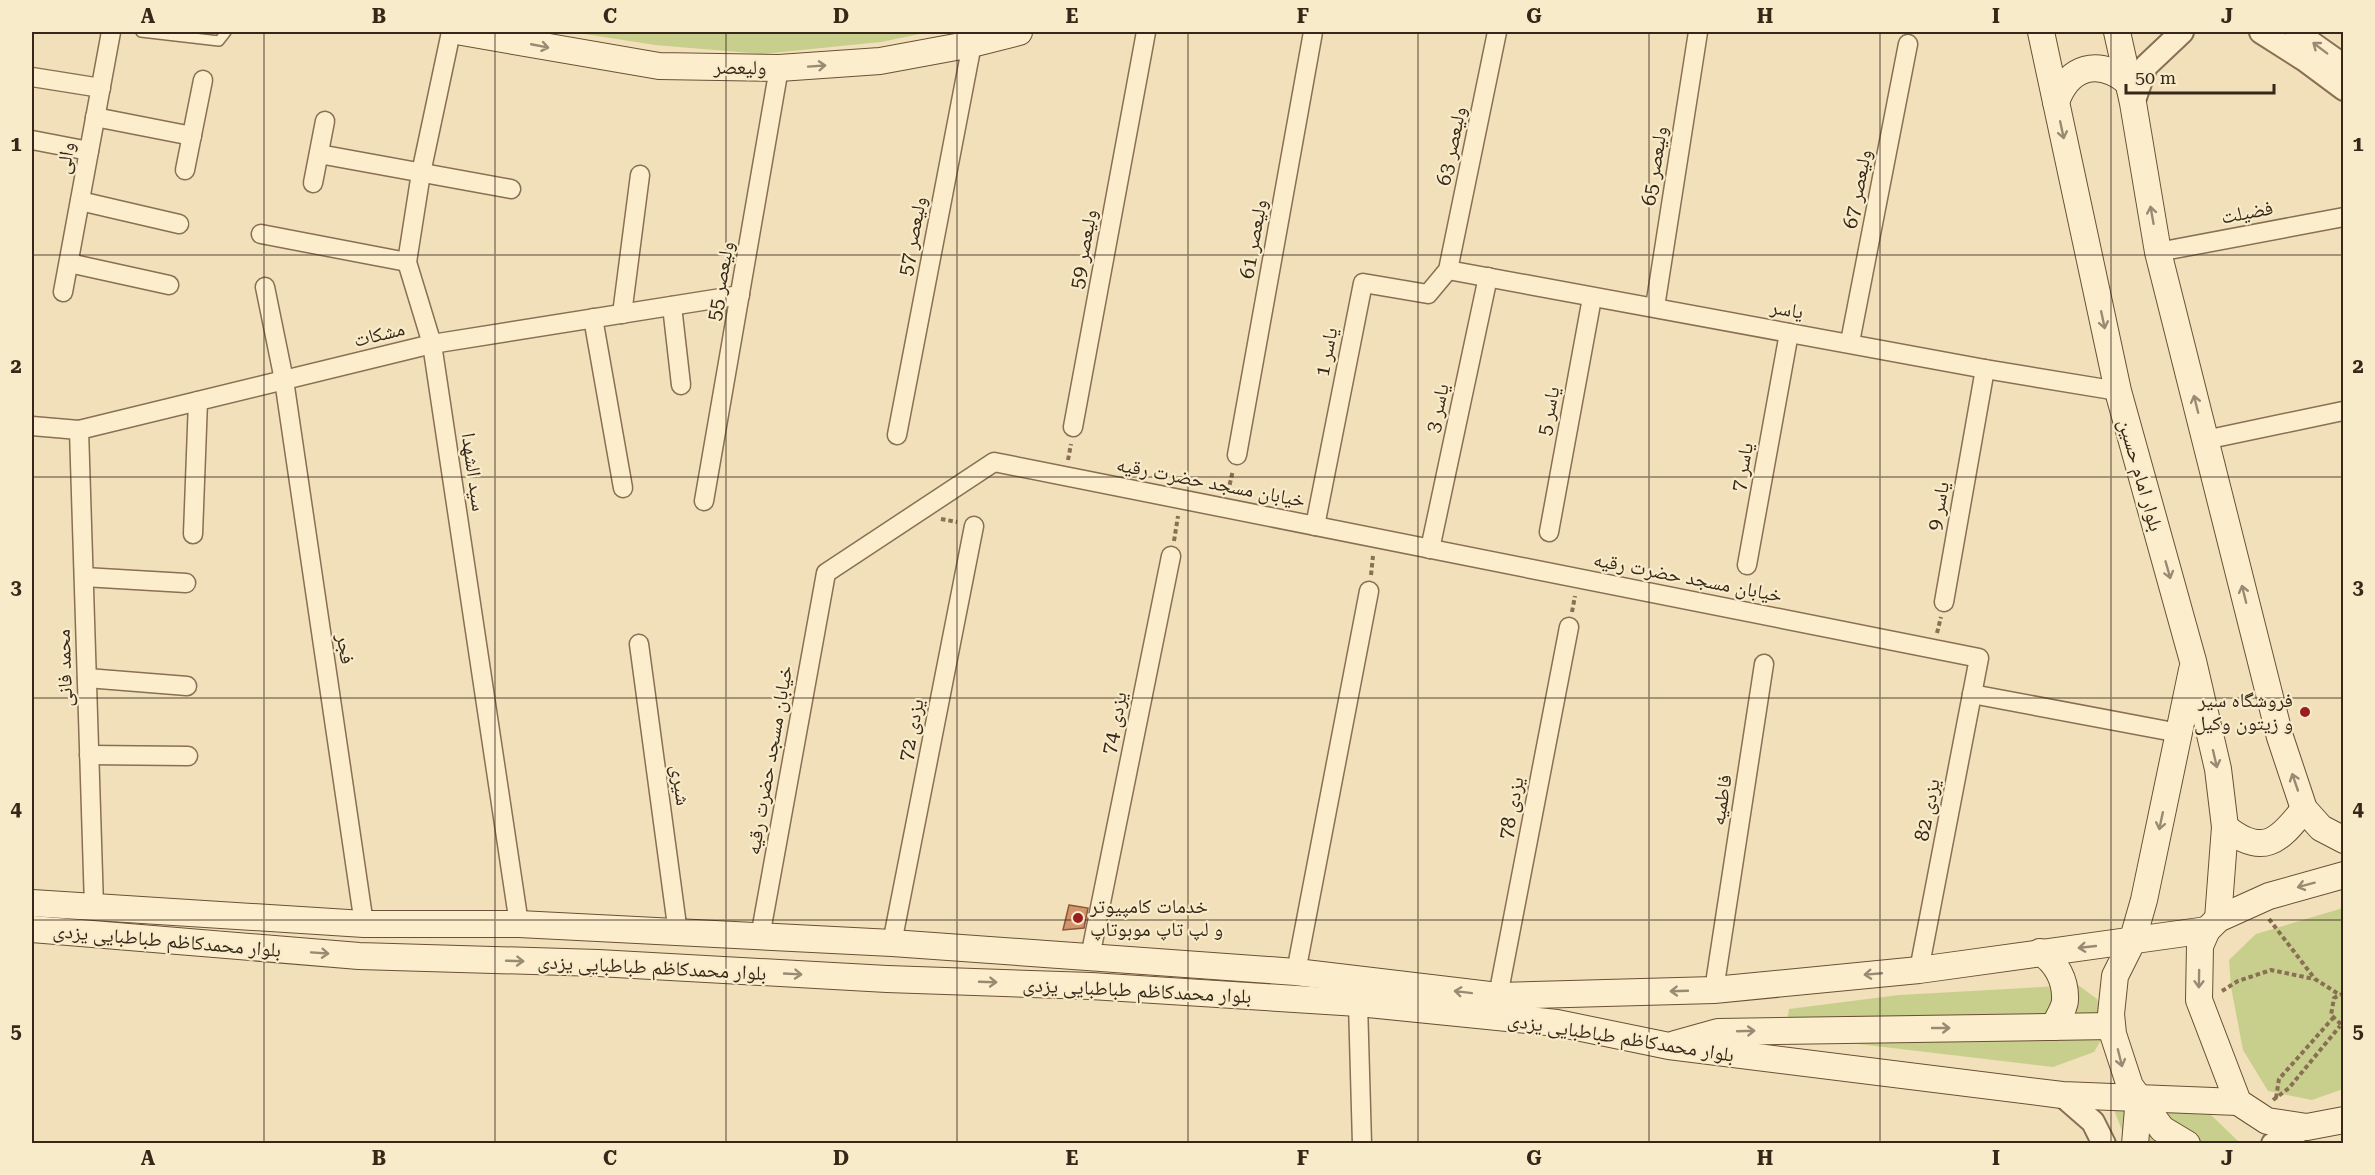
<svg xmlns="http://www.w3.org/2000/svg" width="2375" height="1175" font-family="'Roboto Serif','Noto Naskh Arabic',serif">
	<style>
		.green { fill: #c8cf8d }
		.building { fill: #d3966c; stroke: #8a5837; stroke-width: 1.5 }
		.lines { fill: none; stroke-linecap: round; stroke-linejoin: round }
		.service-casing { stroke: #896f53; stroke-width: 12 }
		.minor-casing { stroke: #896f53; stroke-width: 21 }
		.tertiary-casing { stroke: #896f53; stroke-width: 26 }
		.secondary-casing { stroke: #6a5036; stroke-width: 28 }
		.path { stroke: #896f53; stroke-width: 4; stroke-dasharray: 4.5 3; stroke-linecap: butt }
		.service { stroke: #fceecd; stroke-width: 9 }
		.minor { stroke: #fceecd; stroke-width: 18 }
		.tertiary { stroke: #fceecd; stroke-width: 22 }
		.secondary { stroke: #fceecd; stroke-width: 26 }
		.oneway { stroke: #998a73 }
		.grid { fill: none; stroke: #362719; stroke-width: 1.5; stroke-opacity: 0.55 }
		.poi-dot { fill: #9c1e1f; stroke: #f8ebc9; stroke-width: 2 }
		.labels { text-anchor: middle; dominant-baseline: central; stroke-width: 4.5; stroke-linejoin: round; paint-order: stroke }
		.street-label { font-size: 20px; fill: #362719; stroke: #f8ebc9 }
		.poi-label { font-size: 20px; fill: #362719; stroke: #f8ebc9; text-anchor: end }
		.neatline { fill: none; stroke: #362719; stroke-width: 2 }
		.grid-label { font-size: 20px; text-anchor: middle; font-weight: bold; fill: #362719 }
	</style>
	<rect width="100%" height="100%" fill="#f1e0b9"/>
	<g class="green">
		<path d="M572,32H929L881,42L762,54L655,45Z"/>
		<path d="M2343,908V1089L2312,1100L2268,1091L2243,1050L2231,987L2229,960L2256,934Z"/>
		<path d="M2078,985L2097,999L2106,1032L2094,1052L2053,1067L1816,1039L1785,1032L1789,1009L1899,995Z"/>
		<path d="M2114,1110L2211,1115L2240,1143H2127Z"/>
	</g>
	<path class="building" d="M1069,905L1088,908L1084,928L1063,930Z"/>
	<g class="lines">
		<defs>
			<path id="service" d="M141,32L219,41L226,32"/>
			<g id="minor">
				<path d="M451,32L421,173L407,262L432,344L519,924"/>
				<path d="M32,77L101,88"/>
				<path d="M95,117L192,136"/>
				<path d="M32,140L89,151"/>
				<path d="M319,154L511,189"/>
				<path d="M185,170L203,80"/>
				<path d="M313,183L325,121"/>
				<path d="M80,201L179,224"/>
				<path d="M261,234L407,262"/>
				<path d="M2158,252L2344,217"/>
				<path d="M69,263L169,285"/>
				<path d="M1448,270L1985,369L2118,391"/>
				<path d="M265,287L284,380L364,924"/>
				<path d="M63,292L111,32"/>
				<path d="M672,306L681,385"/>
				<path d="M1655,307L1698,32"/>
				<path d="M622,314L640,175"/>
				<path d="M593,318L623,488"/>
				<path d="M1850,342L1908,44"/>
				<path d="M32,426L79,430L432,344L740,295"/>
				<path d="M1073,427L1146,32"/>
				<path d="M79,430L94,906"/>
				<path d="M897,435L972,44"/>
				<path d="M2205,440L2343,411"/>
				<path d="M1237,455L1313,32"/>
				<path d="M704,501L779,68"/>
				<path d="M1315,526L1363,283L1428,294L1448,270L1497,32"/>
				<path d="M1549,532L1592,298"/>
				<path d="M193,534L198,401"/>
				<path d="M1430,549L1488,277"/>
				<path d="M1747,565L1789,333"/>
				<path d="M84,577L186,583"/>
				<path d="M1944,602L1985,369"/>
				<path d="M639,644L678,933"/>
				<path d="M87,678L187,686"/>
				<path d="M1972,694L2179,733"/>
				<path d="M89,755L188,756"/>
				<path d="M760,937L826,573L994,462L1979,658L1919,970"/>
				<path d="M892,943L974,526"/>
				<path d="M1090,957L1171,556"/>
				<path d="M1296,972L1369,591"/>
				<path d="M1714,990L1764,664"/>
				<path d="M1498,996L1569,627"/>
				<path d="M1358,1003L1362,1144"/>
			</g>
			<g id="tertiary">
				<path d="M2261,32L2305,60L2344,89"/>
				<path d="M2296,32L2344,66"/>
				<path d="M2133,103L2146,66L2182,32"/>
				<path d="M2062,1095L2093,1122L2104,1144"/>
				<path d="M2273,1144L2307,1127"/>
			</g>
			<g id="secondary">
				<path d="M462,32L659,66L779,68L880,61L972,44L1019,32"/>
				<path d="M2041,32L2118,391L2193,661L2218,769L2225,827L2218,919"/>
				<path d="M2117,32L2133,103L2158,252L2280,737L2304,809L2321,828L2344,840"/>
				<path d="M2056,102C2069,66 2098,58 2128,82"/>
				<path d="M2225,827C2262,857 2279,842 2304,809"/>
				<path d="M2344,875L2269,896L2218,919L2207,930L2200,946L2199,1000L2238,1102L2267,1121L2307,1127L2344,1120"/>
				<path d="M32,903L364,924H519L892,943L1296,972L1498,996L1714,990L1919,970L2207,930"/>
				<path d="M32,929L359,956L598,963L887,979L1091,986L1358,1003L1557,1023L1669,1046L2062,1095L2238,1102"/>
				<path d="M2040,952C2056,962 2066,980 2065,1000C2065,1008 2057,1019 2054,1027"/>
				<path d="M1675,1044L1718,1032L2112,1026"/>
				<path d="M2135,1144L2139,1097"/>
				<path d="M2187,1144L2162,1129L2130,1086L2113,1034L2111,1014L2115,976L2132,942L2144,900L2192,670"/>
			</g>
		</defs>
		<use href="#service" class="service-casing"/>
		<use href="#minor" class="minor-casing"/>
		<use href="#tertiary" class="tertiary-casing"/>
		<use href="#secondary" class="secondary-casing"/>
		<g class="path">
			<path d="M1068,460L1071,444"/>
			<path d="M1228,492L1233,470"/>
			<path d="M941,519L957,522"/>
			<path d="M1174,541L1178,516"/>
			<path d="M1371,575L1373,556"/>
			<path d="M1572,612L1575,596"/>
			<path d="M1937,633L1941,617"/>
			<path d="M2269,919L2315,979L2340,995"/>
			<path d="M2222,991L2238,981L2271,970L2314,979"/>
			<path d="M2344,993L2334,998L2331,1015L2344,1027"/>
			<path d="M2276,1098L2279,1079L2333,1018"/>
			<path d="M2273,1100L2289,1088L2340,1026"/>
		</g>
		<use href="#service" class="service"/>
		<use href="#minor" class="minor"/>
		<use href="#tertiary" class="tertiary"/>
		<use href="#secondary" class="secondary"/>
	</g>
	<defs><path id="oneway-shaft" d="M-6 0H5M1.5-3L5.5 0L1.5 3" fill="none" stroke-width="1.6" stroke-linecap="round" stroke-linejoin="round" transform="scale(1.5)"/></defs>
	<g class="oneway">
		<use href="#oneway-shaft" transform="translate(540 46) rotate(11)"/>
		<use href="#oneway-shaft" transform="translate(2320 48) rotate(-143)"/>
		<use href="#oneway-shaft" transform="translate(817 66) rotate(-4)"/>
		<use href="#oneway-shaft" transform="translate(2062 130) rotate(78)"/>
		<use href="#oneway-shaft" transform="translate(2152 215) rotate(-100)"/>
		<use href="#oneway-shaft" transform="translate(2103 320) rotate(78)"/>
		<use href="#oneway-shaft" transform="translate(2196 404) rotate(-104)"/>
		<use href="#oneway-shaft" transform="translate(2168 570) rotate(74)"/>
		<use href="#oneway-shaft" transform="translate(2244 594) rotate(-104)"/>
		<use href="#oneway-shaft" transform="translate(2215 759) rotate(77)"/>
		<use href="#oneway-shaft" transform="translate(2295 782) rotate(-109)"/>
		<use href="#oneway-shaft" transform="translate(2161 821) rotate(102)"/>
		<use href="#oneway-shaft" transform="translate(2306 885) rotate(165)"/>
		<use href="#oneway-shaft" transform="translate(2087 947) rotate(174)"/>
		<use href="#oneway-shaft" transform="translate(320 953) rotate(4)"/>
		<use href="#oneway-shaft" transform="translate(515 961) rotate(2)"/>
		<use href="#oneway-shaft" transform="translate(793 974) rotate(3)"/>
		<use href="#oneway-shaft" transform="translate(1873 974) rotate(175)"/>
		<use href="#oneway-shaft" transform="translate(2199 979) rotate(91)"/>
		<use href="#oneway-shaft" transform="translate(988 982) rotate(2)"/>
		<use href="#oneway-shaft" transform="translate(1679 991) rotate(178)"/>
		<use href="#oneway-shaft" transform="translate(1463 992) rotate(-173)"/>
		<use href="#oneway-shaft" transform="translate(1941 1028)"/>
		<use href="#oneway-shaft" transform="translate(1746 1031) rotate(-2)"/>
		<use href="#oneway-shaft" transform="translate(2120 1058) rotate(76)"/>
	</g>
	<path class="grid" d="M264,32V1144M495,32V1144M726,32V1144M957,32V1144M1188,32V1144M1418,32V1144M1649,32V1144M1880,32V1144M2111,32V1144M32,255H2344M32,477H2344M32,698H2344M32,920H2344"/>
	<g class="poi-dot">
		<circle cx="2305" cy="712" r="6"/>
		<circle cx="1078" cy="918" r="6"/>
	</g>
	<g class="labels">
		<g class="street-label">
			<text transform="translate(740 67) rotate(1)">ولیعصر</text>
			<text transform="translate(1451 146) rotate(-78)">ولیعصر 63</text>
			<text transform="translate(65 158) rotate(-80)">والی</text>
			<text transform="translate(1654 166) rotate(-81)">ولیعصر 65</text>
			<text transform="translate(1857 189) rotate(-79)">ولیعصر 67</text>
			<text transform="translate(2247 212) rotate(-11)">فضیلت</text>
			<text transform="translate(912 236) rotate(-79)">ولیعصر 57</text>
			<text transform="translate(1253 239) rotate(-80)">ولیعصر 61</text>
			<text transform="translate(1083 249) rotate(-80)">ولیعصر 59</text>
			<text transform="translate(720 281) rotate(-80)">ولیعصر 55</text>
			<text transform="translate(1787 309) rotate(10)">یاسر</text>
			<text transform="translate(379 334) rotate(-14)">مشکات</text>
			<text transform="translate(1326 352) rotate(-79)">یاسر 1</text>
			<text transform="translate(1437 408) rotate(-78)">یاسر 3</text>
			<text transform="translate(1548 411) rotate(-79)">یاسر 5</text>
			<text transform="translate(1742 467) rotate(-80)">یاسر 7</text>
			<text transform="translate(474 472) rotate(82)">سید الشهدا</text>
			<text transform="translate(2141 475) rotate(74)">بلوار امام حسین</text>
			<text transform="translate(1211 482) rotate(11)">خیابان مسجد حضرت رقیه</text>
			<text transform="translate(1938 506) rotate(-80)">یاسر 9</text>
			<text transform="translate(1688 577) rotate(11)">خیابان مسجد حضرت رقیه</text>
			<text transform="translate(346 649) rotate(82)">فجر</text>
			<text transform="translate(64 668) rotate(-92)">محمد فانی</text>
			<text transform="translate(1114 723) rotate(-79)">یزدی 74</text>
			<text transform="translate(911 730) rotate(-79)">یزدی 72</text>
			<text transform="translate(769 760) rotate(-80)">خیابان مسجد حضرت رقیه</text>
			<text transform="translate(681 785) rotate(82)">شیری</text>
			<text transform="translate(1721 800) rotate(-81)">فاطمیه</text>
			<text transform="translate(1511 808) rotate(-79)">یزدی 78</text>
			<text transform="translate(1927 810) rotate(-79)">یزدی 82</text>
			<text transform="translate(167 940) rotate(5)">بلوار محمدکاظم طباطبایی یزدی</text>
			<text transform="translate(652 967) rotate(3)">بلوار محمدکاظم طباطبایی یزدی</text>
			<text transform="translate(1137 990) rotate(3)">بلوار محمدکاظم طباطبایی یزدی</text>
			<text transform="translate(1621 1037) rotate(9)">بلوار محمدکاظم طباطبایی یزدی</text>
		</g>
		<g class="poi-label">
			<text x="2293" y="700">فروشگاه سیر<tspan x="2293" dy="23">و زیتون وکیل</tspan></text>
			<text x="1090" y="906" text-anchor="start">خدمات کامپیوتر<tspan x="1090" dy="23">و لپ تاپ موبوتاپ</tspan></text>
		</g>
	</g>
	<rect width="2375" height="1175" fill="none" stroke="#f8ebc9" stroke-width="66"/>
	<path d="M2126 84v9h148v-9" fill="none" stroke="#362719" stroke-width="3"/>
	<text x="2135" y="84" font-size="18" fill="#362719" stroke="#f8ebc9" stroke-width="4.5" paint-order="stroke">50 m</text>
	<rect x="33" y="33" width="2309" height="1109" class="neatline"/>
	<g class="grid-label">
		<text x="148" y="23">A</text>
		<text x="379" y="23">B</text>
		<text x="610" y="23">C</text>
		<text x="841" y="23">D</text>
		<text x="1072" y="23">E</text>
		<text x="1303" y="23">F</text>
		<text x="1534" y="23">G</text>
		<text x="1765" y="23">H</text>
		<text x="1996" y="23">I</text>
		<text x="2227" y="23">J</text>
		<text x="16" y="151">1</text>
		<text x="2358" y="151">1</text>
		<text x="16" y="373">2</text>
		<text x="2358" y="373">2</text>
		<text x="16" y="594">3</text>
		<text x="2358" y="594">3</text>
		<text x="16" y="816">4</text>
		<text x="2358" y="816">4</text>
		<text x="16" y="1038">5</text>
		<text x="2358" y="1038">5</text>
		<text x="148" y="1165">A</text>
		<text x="379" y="1165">B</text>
		<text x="610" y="1165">C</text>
		<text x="841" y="1165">D</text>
		<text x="1072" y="1165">E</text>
		<text x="1303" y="1165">F</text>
		<text x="1534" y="1165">G</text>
		<text x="1765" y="1165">H</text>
		<text x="1996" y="1165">I</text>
		<text x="2227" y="1165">J</text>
	</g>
</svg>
